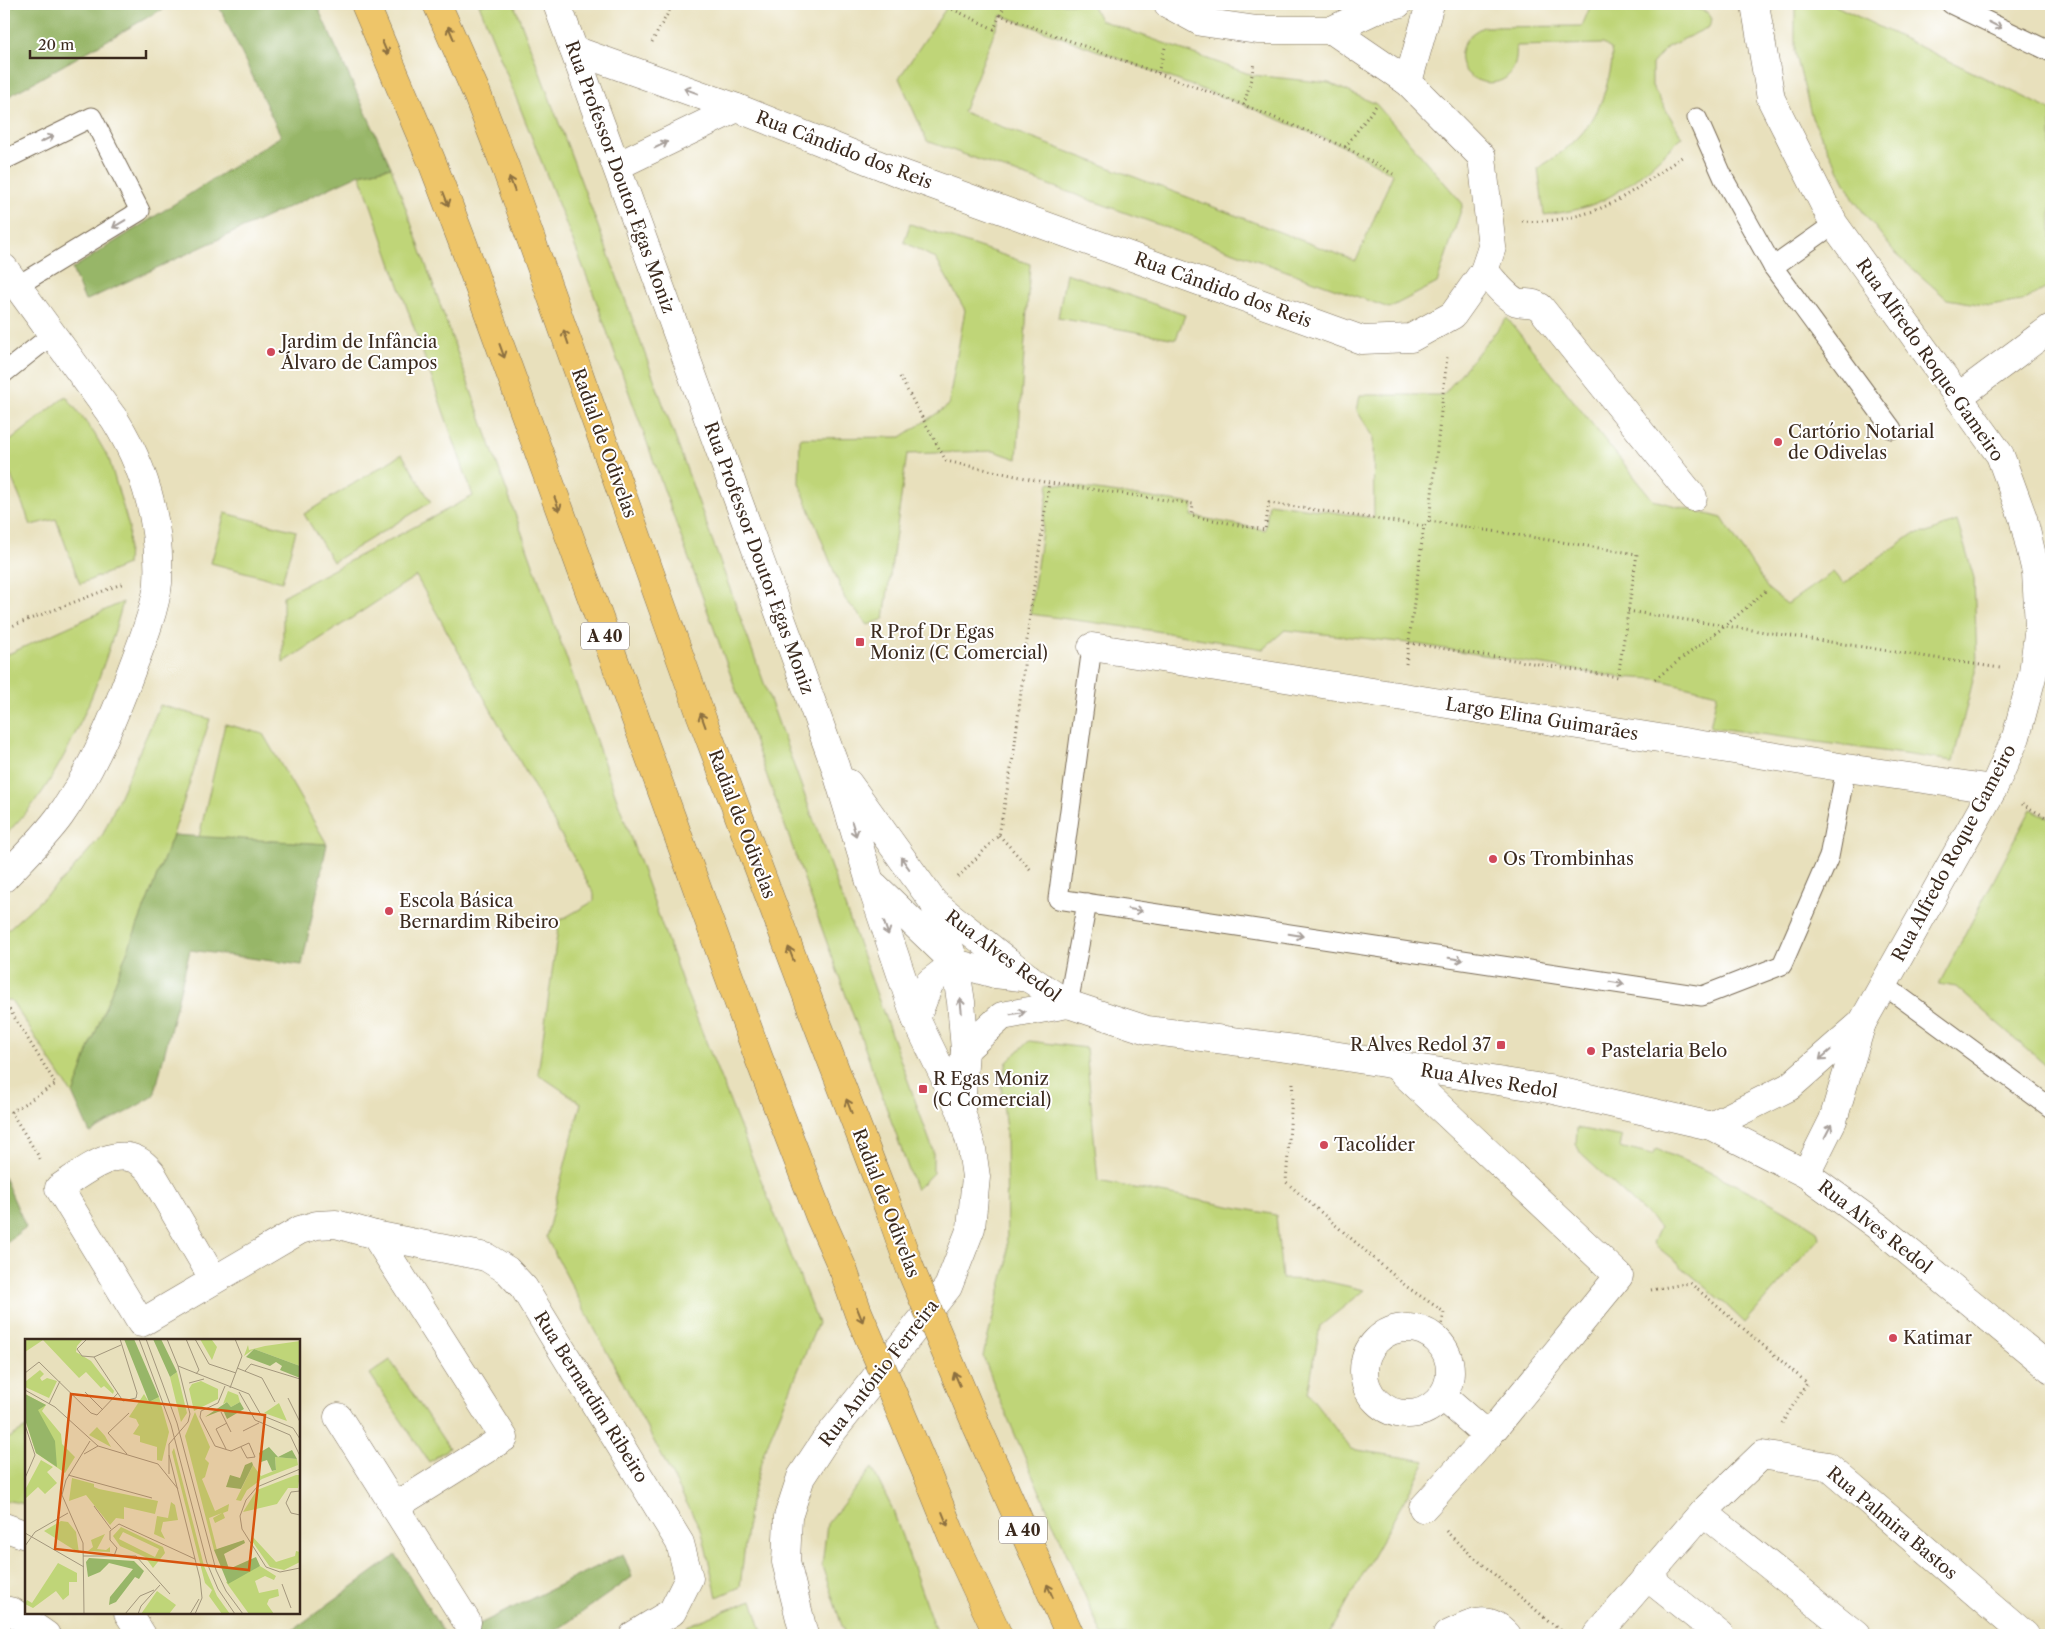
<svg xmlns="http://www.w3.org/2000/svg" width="2055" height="1639" font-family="'Libre Caslon Text',serif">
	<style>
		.green { fill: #bfd578; stroke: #7d804b; fill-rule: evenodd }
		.forest { fill: #97b668; stroke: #697043 }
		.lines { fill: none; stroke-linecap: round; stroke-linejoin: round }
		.service-casing { stroke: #786a55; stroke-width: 21 }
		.minor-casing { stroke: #786a55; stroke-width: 29 }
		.trunk-casing { stroke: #786a55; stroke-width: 29 }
		.path { stroke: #786a55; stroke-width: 3; stroke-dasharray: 1 4; stroke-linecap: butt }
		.service { stroke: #fff; stroke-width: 19 }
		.minor { stroke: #fff; stroke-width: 28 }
		.trunk { stroke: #eec569; stroke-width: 28 }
		.trunk-bridge-casing { stroke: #786a55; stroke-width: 29; stroke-linecap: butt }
		.trunk-bridge { stroke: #eec569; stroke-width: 28 }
		.oneway { stroke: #a79f9a }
		.oneway2 { stroke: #8c7040 }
		.poi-dot { fill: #d1495b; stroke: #fff; stroke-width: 2 }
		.labels { text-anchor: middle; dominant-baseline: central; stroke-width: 4; stroke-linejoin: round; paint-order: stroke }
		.shield { fill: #fff; stroke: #766a62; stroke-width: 1 }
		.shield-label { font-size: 16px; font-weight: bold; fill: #3b2a1e }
		.street-label { font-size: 18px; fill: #3b2a1e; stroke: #fff }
		.poi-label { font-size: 18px; fill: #3b2a1e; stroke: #fff; text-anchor: start }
		.inset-road { fill: none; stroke: #a3977d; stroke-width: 1 }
		.view { fill: #d7540e; fill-opacity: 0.15; stroke: #d7540e; stroke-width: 2.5 }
		.inset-edge { fill: none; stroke: #3b2a1e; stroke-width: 2.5 }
	</style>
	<rect width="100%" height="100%" fill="#fff"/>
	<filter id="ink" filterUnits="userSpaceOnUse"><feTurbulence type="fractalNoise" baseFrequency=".02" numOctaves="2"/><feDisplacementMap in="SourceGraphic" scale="10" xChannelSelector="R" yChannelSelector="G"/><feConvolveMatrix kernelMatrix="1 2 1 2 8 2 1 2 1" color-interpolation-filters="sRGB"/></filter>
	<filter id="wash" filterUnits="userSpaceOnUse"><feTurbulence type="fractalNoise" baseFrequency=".0096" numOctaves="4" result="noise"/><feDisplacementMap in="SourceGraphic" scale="20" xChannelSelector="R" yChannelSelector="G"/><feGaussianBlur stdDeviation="1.12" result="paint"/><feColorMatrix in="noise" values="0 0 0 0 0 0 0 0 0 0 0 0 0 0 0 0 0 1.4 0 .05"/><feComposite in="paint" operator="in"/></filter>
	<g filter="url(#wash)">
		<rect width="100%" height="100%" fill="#e8e0bc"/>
		<g class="green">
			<path d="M479,4H514L616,274L933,1150V1173L916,1190L591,287Z"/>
			<path d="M949,4H1092L1100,20L1252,75L1329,83L1376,104L1463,204L1437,283L1389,308L927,141L899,78ZM1001,15L1244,105L1345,147L1393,174L1356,261L963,112Z"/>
			<path d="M1795,4H1832L2051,110V286L2022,301L1990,306L1947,299L1896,254L1854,200L1812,118L1795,51Z"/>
			<path d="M1590,7H1693L1708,13L1712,19L1709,27L1667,47L1652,64V86L1682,137C1652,165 1622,197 1582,208C1570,212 1556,213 1544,215L1538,168C1575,146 1598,123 1608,80C1611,69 1613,61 1611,49L1603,44L1516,46C1522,100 1455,88 1461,52C1464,39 1471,33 1483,27L1582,26Z"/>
			<path d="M391,167L683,984L818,1323L764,1452L750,1502L740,1587L717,1597L702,1532L546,1237L581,1103L538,1074L559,921L594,901V894L416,576L283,663V596L473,496L360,174Z"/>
			<path d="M910,224L1030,264L1017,459L994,451L907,454L884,619L868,625L845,599L799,483L800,438L901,437L948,406L965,310L936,259L904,242Z"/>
			<path d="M1066,273L1185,315L1176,339L1058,318Z"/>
			<path d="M1507,318L1653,500L1722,518L1768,589L1787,604L1833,572L1843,584L1913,534L1927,533L1957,521L1974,578L1977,664L1953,761L1710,727L1717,694L1655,679L1618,677L1409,643L1285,630L1263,649L1156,631L1030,614L1049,483L1193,504L1192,516L1265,530L1269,503L1374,518L1373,436L1357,411L1360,395H1443Z"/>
			<path d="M66,396L94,433L109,459L129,527L127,565L80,584L56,519L31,525L4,459V446Z"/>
			<path d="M402,454L431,502L333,562L304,514Z"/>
			<path d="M225,513L296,531L282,582L211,563Z"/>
			<path d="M123,602C106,665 80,735 43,791C32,807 17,822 4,837V656Z"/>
			<path d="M160,705L210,719L173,835L89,1049L73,1095L11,1000H4V933L67,876L103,834Z"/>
			<path d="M225,724L263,734L327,844L199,837Z"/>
			<path d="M2031,809L2051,819V1070L1956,987L1939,984Z"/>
			<path d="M1029,1041L1086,1048L1098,1181L1276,1215L1282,1279L1320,1280L1365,1290L1320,1326L1308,1393L1351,1449L1426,1461L1329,1635H1102L1000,1400L983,1356L1007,1263L1006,1130L1001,1086L1007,1062Z"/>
			<path d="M1577,1128L1622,1137L1620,1147L1652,1155L1656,1149C1712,1172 1767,1197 1817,1231L1819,1238L1745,1323L1720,1299L1653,1243L1660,1227L1581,1154L1576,1144Z"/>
			<path d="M390,1360L449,1448L429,1462L370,1374Z"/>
			<path d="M26,1428V1504L4,1500V1441Z"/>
			<path d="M872,1468L892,1508L937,1635H845L822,1566L827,1524Z"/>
			<path d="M752,1600L763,1635H688L687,1626Z"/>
		</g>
		<g class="forest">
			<path d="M4,4H171L4,99Z"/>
			<path d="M218,4H316L391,167L360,174L85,301L72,269L281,136Z"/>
			<path d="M173,835L327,844L302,965L190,950L154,1096L90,1133L73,1095L89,1049Z"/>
			<path d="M4,1177L26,1227L4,1244Z"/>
			<path d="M623,1554L632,1577L550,1635H457Z"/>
			<path d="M396,1555L445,1635H286Z"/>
		</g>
	</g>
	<g filter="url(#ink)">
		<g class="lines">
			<defs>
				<g id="service">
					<path d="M1951,4L2051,52"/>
					<path d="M1697,118L1724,179L1773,267"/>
					<path d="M4,160L92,117L140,211L17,286"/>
					<path d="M1834,224L1773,267L1892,429"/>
					<path d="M4,373L53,334"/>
					<path d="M1092,647L1058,899L1702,996L1782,965L1829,857L1846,768"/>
					<path d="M1884,985L2051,1108"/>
					<path d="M1068,1004L1087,903"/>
				</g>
				<g id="minor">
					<path d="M557,4L835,766L870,882L916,1019L961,1111L972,1149L976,1177L971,1228L948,1287L824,1442L801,1477L788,1517L786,1562L804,1635"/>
					<path d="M1168,4L1201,22L1257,30H1332L1377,9L1398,4"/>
					<path d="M1755,4L1771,99L1834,224L2000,455L2023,518L2036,572L2039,626L2033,673L2016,737L1993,789L1862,1023L1833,1120L1806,1174"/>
					<path d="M1332,30L1408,82"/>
					<path d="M574,50L737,108L897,172L1362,340L1411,338L1453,315L1484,271L1492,247L1482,157L1408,82L1430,4"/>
					<path d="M617,166L737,108"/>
					<path d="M4,268L115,420C146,470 161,524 158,583C156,607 142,643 133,666C114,718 92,771 60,816C44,838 23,858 4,878"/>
					<path d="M1484,271C1494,281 1505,297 1517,302C1526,305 1529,300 1540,307L1693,497"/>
					<path d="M1958,397L2051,328"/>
					<path d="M1092,647L1846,768L1993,789"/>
					<path d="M848,783L934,903L1030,979L1068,1004L1147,1030L1295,1049L1549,1089L1711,1126L1806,1174L1880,1228L2051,1369"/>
					<path d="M875,886L955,963L995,974L1029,978"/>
					<path d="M934,903L955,963L961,1002L965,1050L961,1110"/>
					<path d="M916,1019L930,982L955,963"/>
					<path d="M965,1050L1002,1016L1068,1004"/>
					<path d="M1395,1065L1619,1276L1488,1436L1423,1508"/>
					<path d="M1711,1126L1789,1087L1862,1023"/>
					<path d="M375,1235L504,1438L394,1507"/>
					<path d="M214,1280L151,1172C123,1137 87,1170 59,1188L141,1323L300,1230L317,1225L336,1224L375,1235L486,1257L507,1270L524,1288L680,1543L689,1578L672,1612L634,1635"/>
					<circle cx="1407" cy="1371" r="43"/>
					<path d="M1442,1396L1488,1436"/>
					<path d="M338,1417L467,1622"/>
					<path d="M1703,1512L1856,1635"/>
					<path d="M4,1527L26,1535"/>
					<path d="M1646,1576L1720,1635"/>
					<path d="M4,1610L13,1612L46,1635"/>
					<path d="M128,1613L142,1635"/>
					<path d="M1447,1635C1470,1625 1487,1612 1507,1635"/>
					<path d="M1597,1635L1703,1512L1762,1455L1828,1466L2025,1635"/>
				</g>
				<g id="trunk">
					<path d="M365,4L432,162L464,246L758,1056L819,1215L843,1269"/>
					<path d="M437,4L477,94L506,169L700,713L816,1020L892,1217"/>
					<path d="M976,1424L1070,1635"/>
					<path d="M927,1474L952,1536L998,1635"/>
				</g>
			</defs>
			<use href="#service" class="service-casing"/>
			<use href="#minor" class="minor-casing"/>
			<use href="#trunk" class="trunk-casing"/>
			<g class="path">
				<path d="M948,7L994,29L1000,15L1244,105L1345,147L1393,174"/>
				<path d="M4,12L16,4"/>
				<path d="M1000,15L1005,4"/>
				<path d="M652,42L673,4"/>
				<path d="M1158,73L1166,44"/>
				<path d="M1244,105L1252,75L1254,62"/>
				<path d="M1345,147L1378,103"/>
				<path d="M1522,221C1550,223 1582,217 1608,205C1631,194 1660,172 1682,157"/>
				<path d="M900,377L946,461L1049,483L1193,504L1192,516L1265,530L1269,503L1424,526"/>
				<path d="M1628,611L2000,668"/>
				<path d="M4,629L124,583"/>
				<path d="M1409,643L1618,677L1637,554L1429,521"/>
				<path d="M1406,664L1424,526L1429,521L1447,357"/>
				<path d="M1655,679L1725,626L1768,589"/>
				<path d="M2022,804L2051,820"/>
				<path d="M999,835L1031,870"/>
				<path d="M958,877L999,835L1014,752L1030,614L1049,483"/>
				<path d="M4,1001L56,1084L11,1112L41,1160"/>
				<path d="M1293,1083L1286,1182L1407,1287L1444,1312L1439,1342"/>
				<path d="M1651,1290L1690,1283L1807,1383L1782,1423"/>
				<path d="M1446,1531L1460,1545L1564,1634"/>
			</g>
			<use href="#service" class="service"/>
			<use href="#minor" class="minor"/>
			<use href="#trunk" class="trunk"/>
			<defs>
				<g id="trunk-bridge">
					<path d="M892,1217L910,1268L976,1424"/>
					<path d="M843,1269L858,1312L927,1474"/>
				</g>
			</defs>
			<use href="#trunk-bridge" class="trunk-bridge-casing"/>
			<use href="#trunk-bridge" class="trunk-bridge"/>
		</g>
		<defs><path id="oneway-shaft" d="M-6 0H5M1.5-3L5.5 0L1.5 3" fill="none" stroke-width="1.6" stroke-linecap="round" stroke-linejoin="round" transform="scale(1.25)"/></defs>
		<g class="oneway">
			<use href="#oneway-shaft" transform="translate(1995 25) rotate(26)"/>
			<use href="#oneway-shaft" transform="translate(691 91) rotate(-160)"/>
			<use href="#oneway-shaft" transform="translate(47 139) rotate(-26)"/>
			<use href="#oneway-shaft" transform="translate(661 145) rotate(-26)"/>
			<use href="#oneway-shaft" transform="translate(119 224) rotate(149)"/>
			<use href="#oneway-shaft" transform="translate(854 829) rotate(73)"/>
			<use href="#oneway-shaft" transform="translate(905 863) rotate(-126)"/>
			<use href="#oneway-shaft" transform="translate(1135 910) rotate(9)"/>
			<use href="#oneway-shaft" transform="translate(886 928) rotate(71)"/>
			<use href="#oneway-shaft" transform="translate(1296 935) rotate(9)"/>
			<use href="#oneway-shaft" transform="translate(1456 959) rotate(9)"/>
			<use href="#oneway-shaft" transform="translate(1617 983) rotate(9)"/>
			<use href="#oneway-shaft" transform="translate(961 1006) rotate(-96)"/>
			<use href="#oneway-shaft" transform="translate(1018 1013) rotate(-10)"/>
			<use href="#oneway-shaft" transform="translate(1825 1055) rotate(139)"/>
			<use href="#oneway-shaft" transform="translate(1828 1131) rotate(-63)"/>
		</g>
		<g class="oneway2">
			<use href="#oneway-shaft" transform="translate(451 33) rotate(-113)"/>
			<use href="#oneway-shaft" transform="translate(385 48) rotate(67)"/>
			<use href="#oneway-shaft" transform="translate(512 184) rotate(-110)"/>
			<use href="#oneway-shaft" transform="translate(446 199) rotate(69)"/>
			<use href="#oneway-shaft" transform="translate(566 337) rotate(-109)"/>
			<use href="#oneway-shaft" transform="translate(502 351) rotate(70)"/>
			<use href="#oneway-shaft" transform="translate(557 504) rotate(70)"/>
			<use href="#oneway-shaft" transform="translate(703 720) rotate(-110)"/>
			<use href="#oneway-shaft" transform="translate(791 954) rotate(-111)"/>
			<use href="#oneway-shaft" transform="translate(849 1106) rotate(-111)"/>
			<use href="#oneway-shaft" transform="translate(860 1315) rotate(68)"/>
			<use href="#oneway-shaft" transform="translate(957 1379) rotate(-113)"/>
			<use href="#oneway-shaft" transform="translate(945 1519) rotate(68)"/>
			<use href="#oneway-shaft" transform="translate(1050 1591) rotate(-114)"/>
		</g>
	</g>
	<g class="poi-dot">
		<circle cx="271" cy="352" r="5"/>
		<circle cx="1778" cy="442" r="5"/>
		<rect x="855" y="637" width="10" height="10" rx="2.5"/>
		<circle cx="1493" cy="859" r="5"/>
		<circle cx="389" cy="911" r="5"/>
		<rect x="1496" y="1040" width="10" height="10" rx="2.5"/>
		<circle cx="1591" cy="1051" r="5"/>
		<rect x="918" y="1084" width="10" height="10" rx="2.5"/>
		<circle cx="1324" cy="1145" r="5"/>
		<circle cx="1893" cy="1338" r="5"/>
	</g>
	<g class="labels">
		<g class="shield">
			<rect x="581" y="622.5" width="48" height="27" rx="4"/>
			<rect x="999" y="1516.5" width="48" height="27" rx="4"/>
		</g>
		<g class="shield-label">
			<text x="605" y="636">A 40</text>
			<text x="1023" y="1530">A 40</text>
		</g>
		<g class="street-label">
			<text transform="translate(844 150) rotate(21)">Rua Cândido dos Reis</text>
			<text transform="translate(620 177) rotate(70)">Rua Professor Doutor Egas Moniz</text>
			<text transform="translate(1223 290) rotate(20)">Rua Cândido dos Reis</text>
			<text transform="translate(1930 360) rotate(55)">Rua Alfredo Roque Gameiro</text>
			<text transform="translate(604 443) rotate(70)">Radial de Odivelas</text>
			<text transform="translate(759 558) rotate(70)">Rua Professor Doutor Egas Moniz</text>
			<text transform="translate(1542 719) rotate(9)">Largo Elina Guimarães</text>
			<text transform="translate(742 824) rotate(69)">Radial de Odivelas</text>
			<text transform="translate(1954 853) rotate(-62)">Rua Alfredo Roque Gameiro</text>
			<text transform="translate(1003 956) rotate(37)">Rua Alves Redol</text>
			<text transform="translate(1489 1081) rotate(9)">Rua Alves Redol</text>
			<text transform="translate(886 1203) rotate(69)">Radial de Odivelas</text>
			<text transform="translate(1875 1227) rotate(38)">Rua Alves Redol</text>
			<text transform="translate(879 1373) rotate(-52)">Rua António Ferreira</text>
			<text transform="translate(591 1397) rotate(58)">Rua Bernardim Ribeiro</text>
			<text transform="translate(1892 1523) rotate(40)">Rua Palmira Bastos</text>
		</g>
		<g class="poi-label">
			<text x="281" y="342">Jardim de Infância<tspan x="281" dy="21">Álvaro de Campos</tspan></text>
			<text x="1788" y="432">Cartório Notarial<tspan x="1788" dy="21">de Odivelas</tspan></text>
			<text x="870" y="632">R Prof Dr Egas<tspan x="870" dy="21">Moniz (C Comercial)</tspan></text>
			<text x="1503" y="859">Os Trombinhas</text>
			<text x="399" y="901">Escola Básica<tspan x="399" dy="21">Bernardim Ribeiro</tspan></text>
			<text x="1491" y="1045" text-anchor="end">R Alves Redol 37</text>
			<text x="1601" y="1051">Pastelaria Belo</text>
			<text x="933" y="1079">R Egas Moniz<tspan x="933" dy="21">(C Comercial)</tspan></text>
			<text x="1334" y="1145">Tacolíder</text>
			<text x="1903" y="1338">Katimar</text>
		</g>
	</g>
	<g transform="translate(25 1339)">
		<rect width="275" height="275" fill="#e8e0bc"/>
		<path d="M0,0H58L52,7L51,13L66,22L89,52L88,55L79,47L76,49L61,33L54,39L18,1L0,13ZM175,0L187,1L192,8L187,21ZM275,2V27L229,10L219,17L223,6L224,11L240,7ZM15,31L19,35L15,39L17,42L22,39L32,42L24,59L0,48V43ZM152,33L162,74L156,83L145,38ZM176,42L193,50V60L169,72L164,50L167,45ZM203,52L213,56L215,63L206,68L202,63L198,65ZM0,55L21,66L17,72L36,95L37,105L50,118L40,134L11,114L0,80ZM119,55L124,63L134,58L144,93L137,122L132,121V108L115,103V97L108,95L114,86L111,80L104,78ZM254,64L262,82L239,74ZM170,73L185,108L180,120L184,124L180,138L177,140L190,172L204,165L203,172L198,174L200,179L190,184L188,179L197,174L184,179L192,211H189L160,97ZM72,88L80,97L86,108L64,96ZM149,109L179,227L192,257L205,275H197L184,257L187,251L180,244L147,113ZM250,118L272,120L273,126L237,140L222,151L216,162L211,161L228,126L236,137L251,131ZM16,121L28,128L22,133L32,144L20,155L13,148L0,160V151ZM271,136H275L273,149H263L252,165L218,173L232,151ZM47,139L69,145V148L74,150L133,162L130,175L99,168V180L91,179L85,186L61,156L44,162ZM146,163L150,166L153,181L138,183L136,192L140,200L129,195L132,177L143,179ZM36,182L43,183L51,193L54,214L19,192ZM96,188L138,208L140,214L128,229L120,218L95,207L88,197ZM98,193L134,210L130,218L94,200ZM80,195L72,210L81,211L85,208V213L63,212L68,208L66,201ZM227,197L251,223L270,217L271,212L275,213V223L259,231L245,228L227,202ZM33,224L52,234V243H44V256L38,261L31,252L8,269L0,265L2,261L7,264ZM235,227L251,237L249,241L240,237L230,242L234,254L253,250L254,257L244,260L242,265L249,275H224L201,243ZM132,252L151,266L144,275H116Z" fill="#bfd578" fill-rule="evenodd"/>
		<path d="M99,0H109L134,58L124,63ZM128,0H136L152,33L145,38ZM229,10L275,27V39L255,31L257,27L251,23L245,27L221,18ZM0,55L21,66L13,71L30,102L32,128L11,114L0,80ZM202,63L206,68L215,63L219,70L202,80L198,71L180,78ZM244,108L253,118L267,111L272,120L250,118L251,131L247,132L242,121L236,123L234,114ZM227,123L228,126L216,150L201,148L205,136L215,139L220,126ZM219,201L220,204L199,215L204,230L231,218L235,227L203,245L189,211ZM64,219L109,222L119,232L114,240L110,238L91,263L84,266L85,258L108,230L84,224L75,233L63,238L61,223Z" fill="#97b668"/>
		<path class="inset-road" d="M62,0L52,10L57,17L69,18L96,6M114,0L146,86L182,224L193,250L210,275M121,0L152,84L191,231L201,252L218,275M142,0L153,27L165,75L163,83L144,105V135M161,0L174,31L171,35M170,0L184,25L211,34M69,18L98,62L111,59L112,54L95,0M153,27L224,55L236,76L268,89L275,100M212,29L237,39L250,63M220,32L226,25L275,40M0,34L14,23L66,74L72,76L93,54M164,44L179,40M200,47L193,64L176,72L175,78L190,107L206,112L224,104L230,118L222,119L216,108M205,49L217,17L210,0M0,51L30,68L73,107L133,125L153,150M60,53L78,71M214,53L230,81L265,96L275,117M263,59L275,83M24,65L35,42M196,73L206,93M0,86L10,116L0,139M218,92L234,84M201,110L191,90L202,84M59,115L73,107M102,115L83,94L104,74M144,116L175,240L177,259L170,275M275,130L232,148L221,161L215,177L217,190L241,228L255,233L275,229M43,136L127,159M275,152L266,153L261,164L266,174L275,176M69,167L86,190M0,194L59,228M0,207L10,193L43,174M58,217H111L145,255M89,217L92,209L85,201V192L94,185L170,220M257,245L266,269M59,275L58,204L37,156L41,141L65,102M100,275L115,257L129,251M113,275L116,267L135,246M165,275L174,260"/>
		<path class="view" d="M46,55L240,76L224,231L30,210Z"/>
		<rect width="275" height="275" class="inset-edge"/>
	</g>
	<rect width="2055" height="1639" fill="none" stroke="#fff" stroke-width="20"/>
	<path d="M30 50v8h116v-8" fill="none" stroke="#3b2a1e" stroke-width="2.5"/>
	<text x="38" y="50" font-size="15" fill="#3b2a1e" stroke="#ffffff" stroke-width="4" paint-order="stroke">20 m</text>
</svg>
